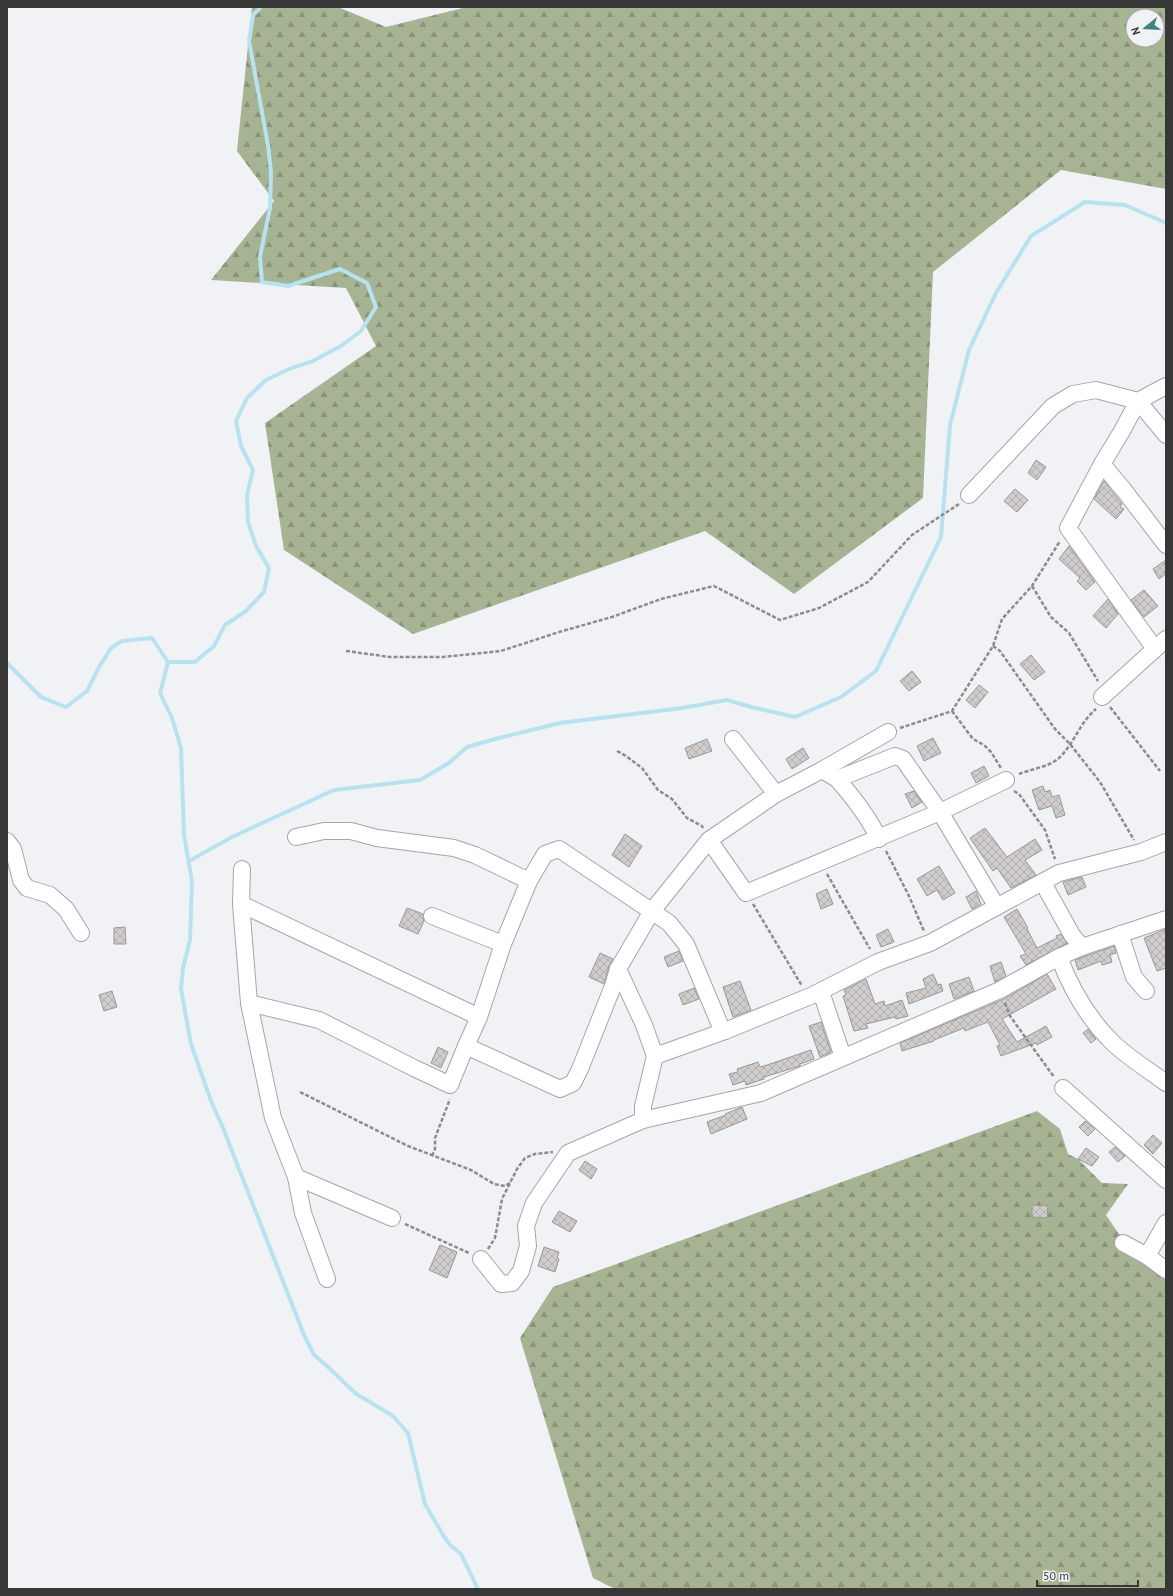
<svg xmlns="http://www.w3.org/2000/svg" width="1173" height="1596" font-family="'PT Sans',sans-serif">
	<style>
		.forest { fill: url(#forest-firs); fill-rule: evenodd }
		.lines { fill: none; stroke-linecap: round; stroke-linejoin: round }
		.stream { stroke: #b8e2f0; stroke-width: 4 }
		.building { fill: url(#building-cross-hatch); stroke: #9a9896 }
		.minor-casing { stroke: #a5a6a8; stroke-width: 18 }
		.path { stroke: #8b8c8d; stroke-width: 2.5; stroke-dasharray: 4 2; stroke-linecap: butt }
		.minor { stroke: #fff; stroke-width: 16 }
	</style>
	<defs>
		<pattern id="forest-firs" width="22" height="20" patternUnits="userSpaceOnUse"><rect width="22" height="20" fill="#a6b494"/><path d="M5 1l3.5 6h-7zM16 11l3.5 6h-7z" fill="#88937a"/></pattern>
		<pattern id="building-cross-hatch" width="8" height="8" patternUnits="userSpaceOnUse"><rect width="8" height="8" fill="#cfcccb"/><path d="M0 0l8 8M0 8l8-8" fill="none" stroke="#b2b0af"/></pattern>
	</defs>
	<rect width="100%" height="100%" fill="#f1f2f5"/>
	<g class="forest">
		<path d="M252,7H338L386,27L467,7H1166V189L1061,170L933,272L923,498L794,594L705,531L413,634L284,550L265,423L376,346L346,288L211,280L274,201L237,151ZM1133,16H1157V40H1133Z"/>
		<path d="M1037,1111L1060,1129L1068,1154L1078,1159L1102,1183L1128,1184L1106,1215L1119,1234L1143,1245L1150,1265L1166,1276V1589H615L593,1578L520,1338L553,1287Z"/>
	</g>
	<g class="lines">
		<g class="stream">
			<path d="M168,662H195L214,646L225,625L246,611L264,592L269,568L256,546L248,522L247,495L253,470L241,446L236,421L247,398L266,380L289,369L313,361L341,346L361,331L376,307L367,283L340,269L288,286L262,282L260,257L270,208L271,172L268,145L249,41L253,15L261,7"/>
			<path d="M7,663L41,697L66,707L87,691L98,669L111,648L122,641L152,638L168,662L160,693L172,718L181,748L184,835L192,881L190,940L183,968L181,989L191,1044L211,1101L223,1128L304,1335L314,1355L326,1365L355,1393L393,1416L408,1433L425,1504L443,1535L450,1545L461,1554L478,1589"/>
			<path d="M189,861L232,837L334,790L420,780L449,763L467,747L495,739L560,723L682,708L727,700L751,707L795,717L841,697L876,671L941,537L950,425L969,350L996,293L1031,236L1085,202L1125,205L1166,223"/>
		</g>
	</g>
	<g class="building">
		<path d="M1036,460L1046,467L1037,480L1028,473Z"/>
		<path d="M1104,481L1122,504L1120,507L1124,509L1116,519L1094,499Z"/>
		<path d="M1015,489L1028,500L1017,512L1004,501Z"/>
		<path d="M1069,546L1095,582L1086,590L1077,581L1080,578L1059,559Z"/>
		<path d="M1166,560V574L1159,579L1153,569Z"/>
		<path d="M1144,590L1158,606L1144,617L1131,600Z"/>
		<path d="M1108,599L1118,614L1106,628L1093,616Z"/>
		<path d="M1031,655L1045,672L1034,680L1020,664Z"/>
		<path d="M912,671L921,682L909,691L900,681Z"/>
		<path d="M979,685L988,692L975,708L966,700Z"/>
		<path d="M933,738L941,753L924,761L917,746Z"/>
		<path d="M707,739L712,751L689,759L685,748Z"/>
		<path d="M803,748L809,758L792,769L786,759Z"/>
		<path d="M984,766L989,776L976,783L971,773Z"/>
		<path d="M1043,786L1045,792L1050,790L1052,797L1059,795L1065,815L1056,818L1052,806L1039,810L1032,790Z"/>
		<path d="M914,791L922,802L912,808L905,794Z"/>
		<path d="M985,828L1007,857L1035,839L1042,850L1025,860L1036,875L1011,888L997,868L993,871L970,838Z"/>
		<path d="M625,834L642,846L629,867L612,855Z"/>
		<path d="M939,866L955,893L943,900L937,890L927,896L917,879Z"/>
		<path d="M1082,877L1086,887L1068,895L1063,882Z"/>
		<path d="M827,889L833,904L821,909L816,894Z"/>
		<path d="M976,891L981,904L972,909L966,897Z"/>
		<path d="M407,908L423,914L424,921L418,934L399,926Z"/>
		<path d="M1017,909L1028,928L1027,929L1037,948L1057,938L1056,936L1061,934L1067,943L1026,965L1020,956L1026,954L1004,917Z"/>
		<path d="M125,927L126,944H114V928Z"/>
		<path d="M888,929L894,942L881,947L876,935Z"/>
		<path d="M1166,929V968L1157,971L1144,938Z"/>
		<path d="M1114,946L1116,953L1110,955L1112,962L1102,965L1101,961L1078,970L1075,960Z"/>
		<path d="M679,951L683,961L668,967L664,957Z"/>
		<path d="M600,953L613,959L609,966L604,984L589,977Z"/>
		<path d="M1001,962L1006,976L995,982L990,966Z"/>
		<path d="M933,974L938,985L941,984L943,991L909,1004L906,993L926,988L923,979Z"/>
		<path d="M1047,974L1056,989L1002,1019L1017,1042L1046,1026L1052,1037L1037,1045L1036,1043L1001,1056L997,1046L1000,1045L988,1022L965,1031L964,1028L934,1040V1041L902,1051L900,1043L1004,999Z"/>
		<path d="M969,977L974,991L954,999L949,984Z"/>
		<path d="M866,979L875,1004L884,1001L885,1006L902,1000L908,1016L896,1019L895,1017L866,1024L868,1028L854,1031L843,996L846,995L844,990Z"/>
		<path d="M740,981L751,1010L733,1017L723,987Z"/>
		<path d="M694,988L699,999L683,1005L679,994Z"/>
		<path d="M112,991L117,1007L104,1011L99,995Z"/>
		<path d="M821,1022L831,1052L820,1057L809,1026Z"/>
		<path d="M1088,1029L1096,1039L1091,1043L1083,1033Z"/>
		<path d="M438,1047L448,1052L441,1068L431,1063Z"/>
		<path d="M811,1050L814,1059L800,1064V1066L764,1077V1079L746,1085L745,1081L733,1085L729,1074L738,1072L737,1069L758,1062L760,1067L767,1065Z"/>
		<path d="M742,1107L747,1119L711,1134L707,1122L726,1115L725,1114Z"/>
		<path d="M1085,1121L1095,1129L1088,1136L1079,1127Z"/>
		<path d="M1153,1135L1162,1143L1153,1154L1144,1145Z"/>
		<path d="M1115,1147L1125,1156L1118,1162L1109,1152Z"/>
		<path d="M1086,1148L1099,1157L1092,1166L1078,1159Z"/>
		<path d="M585,1161L597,1169L591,1179L579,1170Z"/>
		<path d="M1032,1205L1048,1206L1047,1218L1032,1217Z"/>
		<path d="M559,1211L577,1221L570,1232L552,1222Z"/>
		<path d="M440,1245L457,1252L447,1278L429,1270Z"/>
		<path d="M544,1247L559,1252L557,1258L559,1259L555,1272L538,1266Z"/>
	</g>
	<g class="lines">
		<defs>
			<g id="minor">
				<path d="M1102,464L1123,489L1166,545"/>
				<path d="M969,495L1053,406L1073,394L1096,390L1138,401L1166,386"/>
				<path d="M1155,649L1068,528L1102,464L1122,431L1138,401L1166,435"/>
				<path d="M1102,697L1166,639"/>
				<path d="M733,739L776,794"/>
				<path d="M822,770L837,779L895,756L903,759L940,812L997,907"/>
				<path d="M837,779C853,797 868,816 879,839"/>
				<path d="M296,837L324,831H351L377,838L454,848L475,855L529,881"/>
				<path d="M709,840L746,893L940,812L1006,780"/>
				<path d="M7,841L13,849L21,880L27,888L50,895L66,909L81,933"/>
				<path d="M242,869L241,904L249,1003L273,1118L296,1177L392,1218"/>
				<path d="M1043,883L1072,935L1082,947"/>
				<path d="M241,904L479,1017"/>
				<path d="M432,916L503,944"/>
				<path d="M1120,934L1134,977L1146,991"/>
				<path d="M1059,957C1071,989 1088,1018 1112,1042C1127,1057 1149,1070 1166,1083"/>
				<path d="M618,969L644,1025L655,1056"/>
				<path d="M821,992L843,1057"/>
				<path d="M249,1003L319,1020L414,1068L450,1085L466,1046L479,1017L503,944L529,881L545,854L559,849L669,923L686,944L720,1025L725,1031"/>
				<path d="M466,1046L560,1089L573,1083L580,1069L613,986L618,969L652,911L709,840L776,794L822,770L888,732"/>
				<path d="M1063,1088L1166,1180"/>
				<path d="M643,1120V1106L655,1056L725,1031L813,995L878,962L930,943L1059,873L1141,852L1166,842"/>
				<path d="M296,1177L303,1213L327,1279"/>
				<path d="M1123,1243L1147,1256L1166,1270"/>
				<path d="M1147,1256L1166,1223"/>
				<path d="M481,1259L501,1284L512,1283L521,1271L528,1246L526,1226L534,1203L568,1153L643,1120L761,1093L1000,990L1059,957L1082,947L1166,919"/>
			</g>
		</defs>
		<use href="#minor" class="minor-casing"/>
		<g class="path">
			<path d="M1032,586L1051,617L1069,633L1098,681"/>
			<path d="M993,646L1000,651L1055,729L1070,744L1100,782L1134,840"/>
			<path d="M346,651L390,657H443L501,651L559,632L612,617L661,599L714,586L780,620L819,608L868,582L912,535L959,504"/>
			<path d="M1110,707L1160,771"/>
			<path d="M952,711L973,739L984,745L991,752L1001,768"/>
			<path d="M900,728L952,711L993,646L1002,619L1032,586L1060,541"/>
			<path d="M617,751L626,756L642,768L658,790L672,799L687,818L702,826L703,828"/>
			<path d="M1019,774C1031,769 1049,767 1059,758C1074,744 1080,722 1096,709"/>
			<path d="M1014,791L1019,794L1045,830L1055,859"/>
			<path d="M886,851L909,896L924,931"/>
			<path d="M827,874L870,949"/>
			<path d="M753,904L802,986"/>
			<path d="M1005,1003L1010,1016L1054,1077"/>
			<path d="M300,1092L408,1146L471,1170L494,1184L505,1186L510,1183"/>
			<path d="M432,1156L435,1149V1138L450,1099"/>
			<path d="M405,1224L469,1253"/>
			<path d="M488,1249L495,1238L502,1199L517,1169L525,1158L535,1154L553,1152"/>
		</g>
		<use href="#minor" class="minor"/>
	</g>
	<rect width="1173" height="1596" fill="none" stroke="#373738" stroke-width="16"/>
	<g transform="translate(1145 28) rotate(252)"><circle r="19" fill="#f1f2f5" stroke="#a7a7a9"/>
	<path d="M0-3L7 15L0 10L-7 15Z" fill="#3d847f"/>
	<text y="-6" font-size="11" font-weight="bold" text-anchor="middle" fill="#373738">N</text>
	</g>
	<path d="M1037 1580v6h101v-6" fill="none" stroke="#373738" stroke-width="2"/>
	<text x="1043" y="1580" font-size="12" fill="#373738" stroke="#f1f2f5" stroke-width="3" paint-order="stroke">50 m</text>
</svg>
